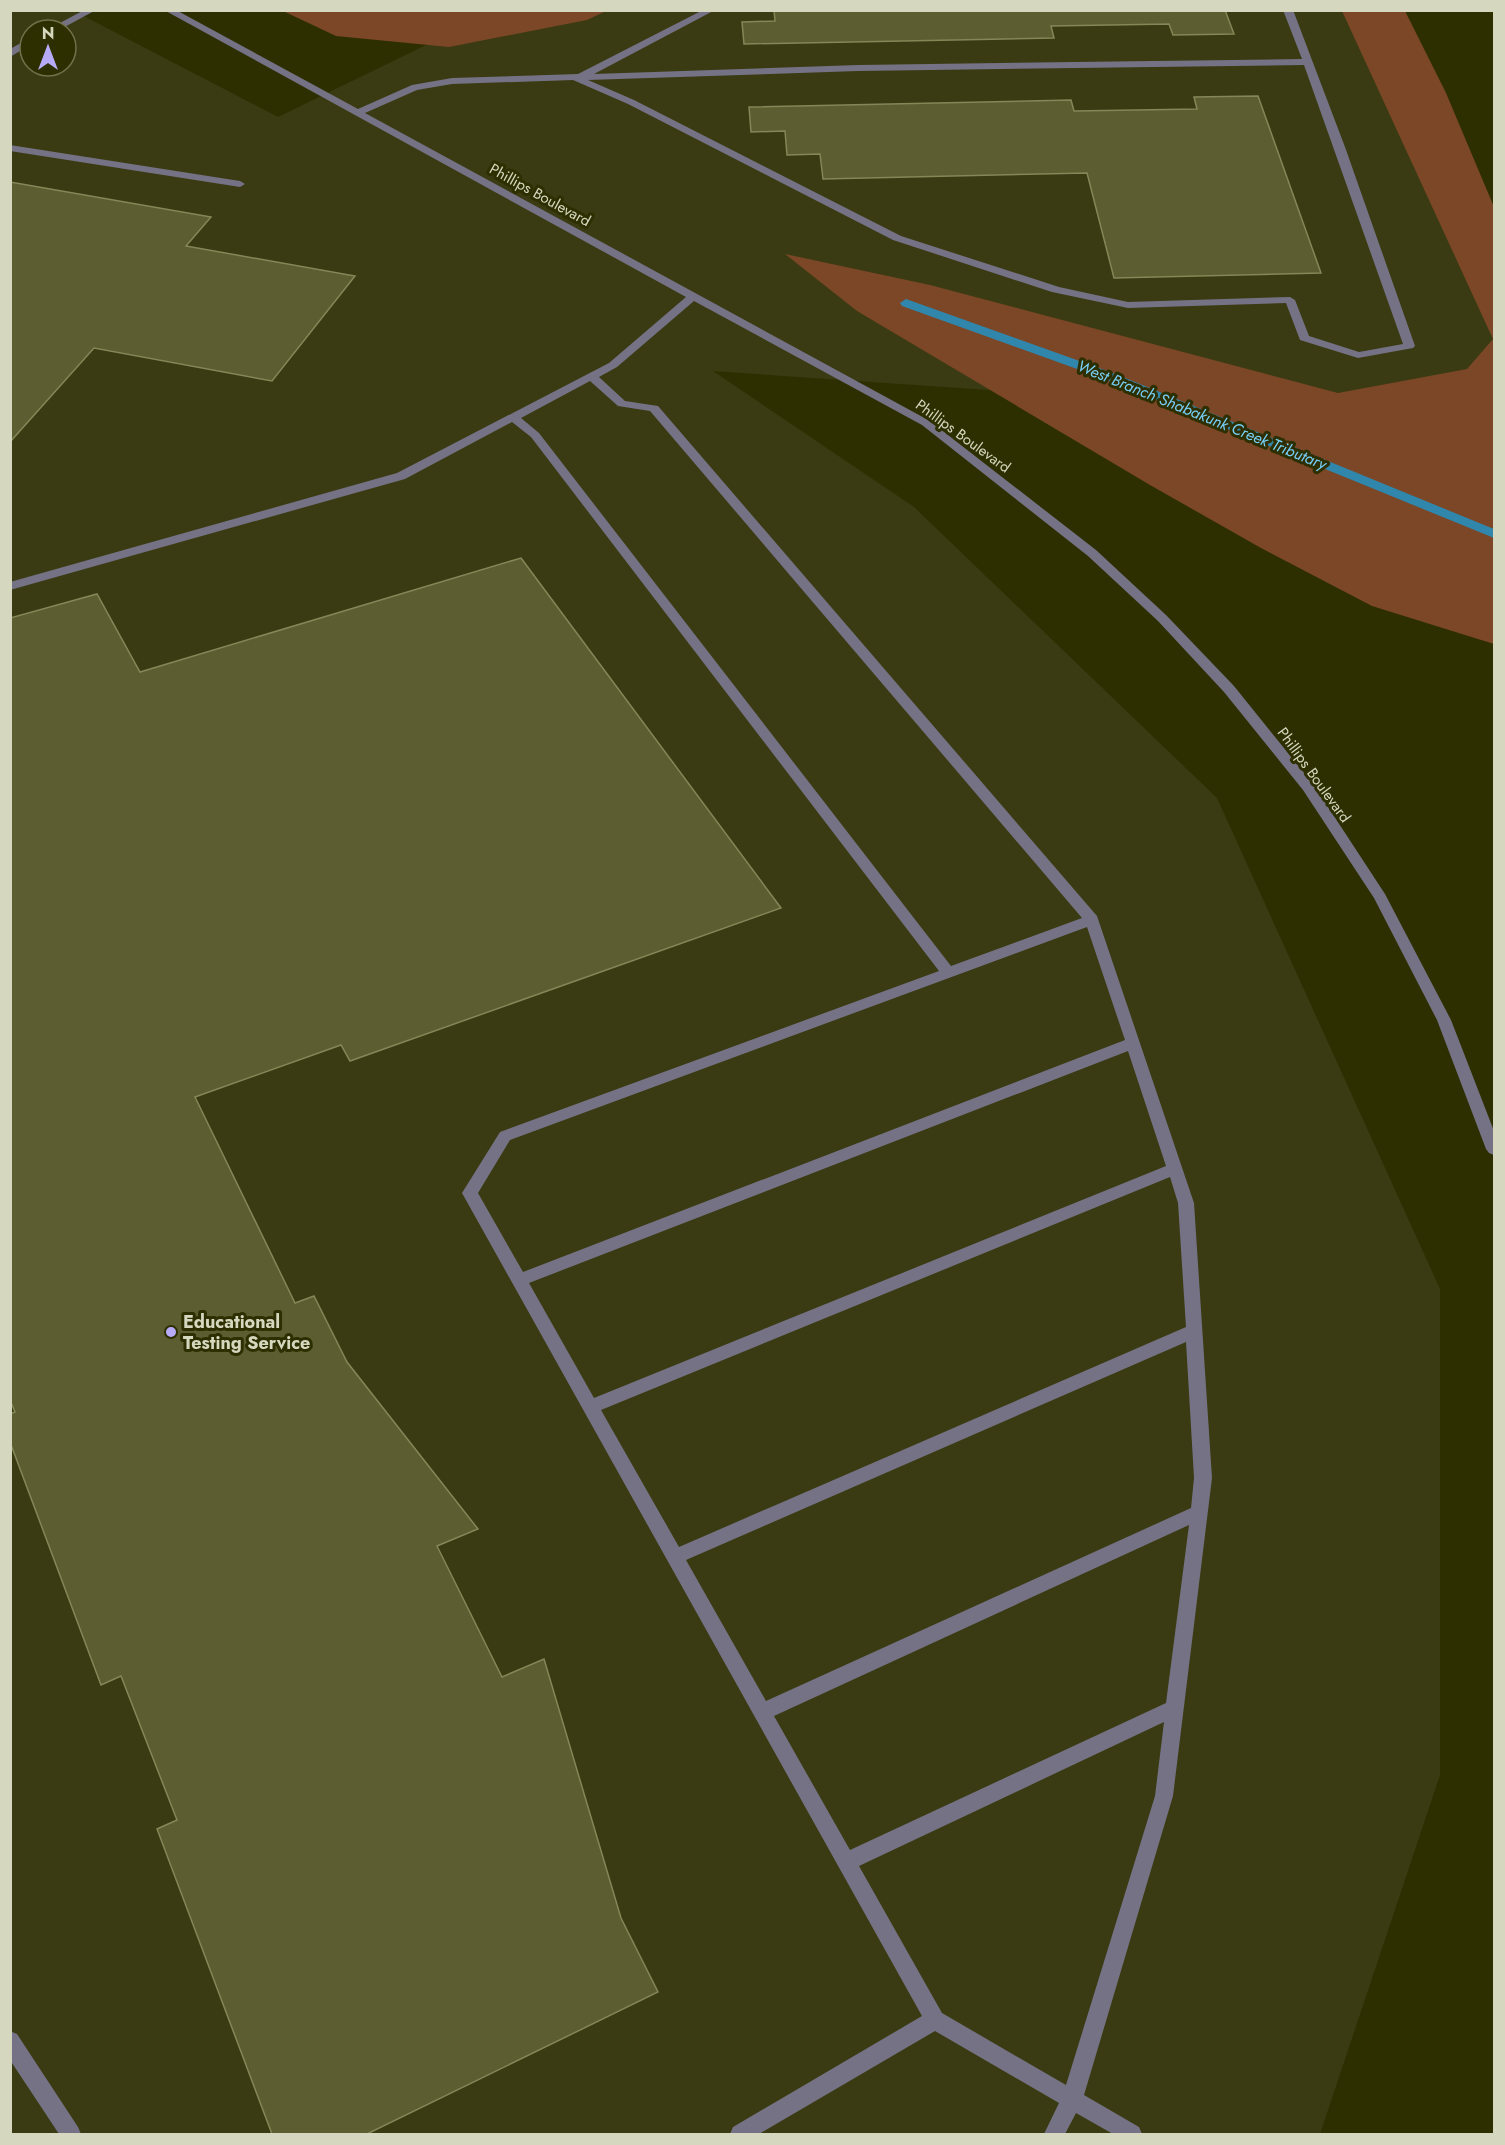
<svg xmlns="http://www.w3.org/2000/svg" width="1505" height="2145" font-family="Jost,sans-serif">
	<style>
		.built { fill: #3a3b12; fill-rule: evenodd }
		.green { fill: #7b4727 }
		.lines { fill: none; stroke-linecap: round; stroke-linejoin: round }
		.stream { fill: #3086ab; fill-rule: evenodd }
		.building { fill: #5c5e31; stroke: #848758; stroke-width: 1.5 }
		.minor { fill: #757285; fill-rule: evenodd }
		.poi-dot { fill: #b7abf8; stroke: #2e2f00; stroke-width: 2 }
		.labels { text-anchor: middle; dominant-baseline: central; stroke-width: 6; stroke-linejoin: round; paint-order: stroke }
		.far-street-label { font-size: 15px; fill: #d5d7bf; stroke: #2e2f00 }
		.far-water-label { font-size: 16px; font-style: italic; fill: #77cef8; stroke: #2e2f00 }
		.poi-label { font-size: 18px; font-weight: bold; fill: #d5d7bf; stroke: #2e2f00; text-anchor: start }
	</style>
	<rect width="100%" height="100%" fill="#2e2f00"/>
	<path class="built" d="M11,11H74L278,117L496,11H1350L1494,316V382L1363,416L713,371L914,507L1217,798L1440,1289V1775L1320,2134H11ZM30,30H66V66H30Z"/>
	<g class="green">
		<path d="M283,11V10L606,11L587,20L449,47L336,36Z"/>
		<path d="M1342,11H1405L1446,93L1494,207V644L1372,606L1261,548L1150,485L857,311L785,254L930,285L1338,393L1467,369L1493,339Z"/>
	</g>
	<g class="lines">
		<path class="stream" d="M906,299L1113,373L1494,529V538L1105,379L902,306L900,303Z"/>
	</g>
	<g class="building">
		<path d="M774,10H1225L1234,34L1173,35L1169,24L1051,26L1054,38L744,44L742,22L775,21Z"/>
		<path d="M1258,96L1321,273L1114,278L1087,173L823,179L820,154L787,155L785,131L751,132L749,107L1071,100L1074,111L1197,109L1194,97Z"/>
		<path d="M10,182L211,217L186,246L355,276L272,381L94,348L10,442Z"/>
		<path d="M521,558L781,908L350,1061L341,1045L195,1097L295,1303L314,1296L347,1362L478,1529L437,1546L502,1677L544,1659L621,1918L658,1992L367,2134H272L157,1829L177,1820L121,1676L101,1685L10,1442V1414L15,1412L10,1400V618L97,594L140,672Z"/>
	</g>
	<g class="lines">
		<g class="minor">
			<path d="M84,10H96L59,30H47Z"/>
			<path d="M164,10H176L358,109L412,85L452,78L578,74L703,10H715L594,74L858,65L1302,59L1283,10H1293L1345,147L1415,346L1413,348L1358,358L1300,340L1286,303L1128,308L1052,292L893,240L628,104L573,80L452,84L417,90L365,113L930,421L1096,550L1166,615L1234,686L1313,784L1385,894L1451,1020L1494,1131V1155L1489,1153L1486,1149L1437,1020L1374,898L1303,790L1224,692L1158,621L1088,556L922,425L694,301L617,367L599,377L625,401L658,406L1097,916L1194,1203L1212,1478L1173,1796L1084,2095L1139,2127L1142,2134H1113L1076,2113L1065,2134H1044L1059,2103L935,2031L759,2134H730L733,2127L922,2016L462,1193L500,1132L939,971L531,437L512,422L405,479L10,590V582L397,473L609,363L686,297ZM1304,65L1403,344L1359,352L1309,336L1295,300L1290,297L1128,302L1059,287L901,236L634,100L588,80L858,71ZM590,381L618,406L650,411L1082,918L951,966L539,433L521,418ZM1087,927L1125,1040L523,1272L478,1193L510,1140ZM1128,1051L1166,1166L594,1398L529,1283ZM1170,1177L1178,1203L1186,1327L679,1547L601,1410ZM1186,1342L1194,1478L1191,1508L766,1701L686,1560ZM1189,1525L1166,1703L850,1850L774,1716ZM1164,1722L1155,1796L1066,2085L942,2013L859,1866Z"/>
			<path d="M30,38V45L10,57V49Z"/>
			<path d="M10,145L240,181L245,184L240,187L10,151Z"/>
			<path d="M10,2031L17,2034L78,2127L81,2134H59L10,2060Z"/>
		</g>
	</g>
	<circle class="poi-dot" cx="171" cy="1332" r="6"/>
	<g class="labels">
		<g class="far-street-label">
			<text transform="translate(540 195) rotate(29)">Phillips Boulevard</text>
			<text transform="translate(963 436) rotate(36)">Phillips Boulevard</text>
			<text transform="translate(1314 775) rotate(54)">Phillips Boulevard</text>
		</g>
		<g class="far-water-label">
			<text transform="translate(1202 415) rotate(22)">West Branch Shabakunk Creek Tributary</text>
		</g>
		<g class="poi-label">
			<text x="183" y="1322">Educational<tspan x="183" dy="21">Testing Service</tspan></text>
		</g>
	</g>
	<rect width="1505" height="2145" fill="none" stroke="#d5d7bf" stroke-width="24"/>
	<g transform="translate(48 48)"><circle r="28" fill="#2e2f00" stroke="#71724c" stroke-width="1.5"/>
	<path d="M0-4.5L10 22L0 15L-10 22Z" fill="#b7abf8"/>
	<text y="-9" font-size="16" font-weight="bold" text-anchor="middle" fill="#d5d7bf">N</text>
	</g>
</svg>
